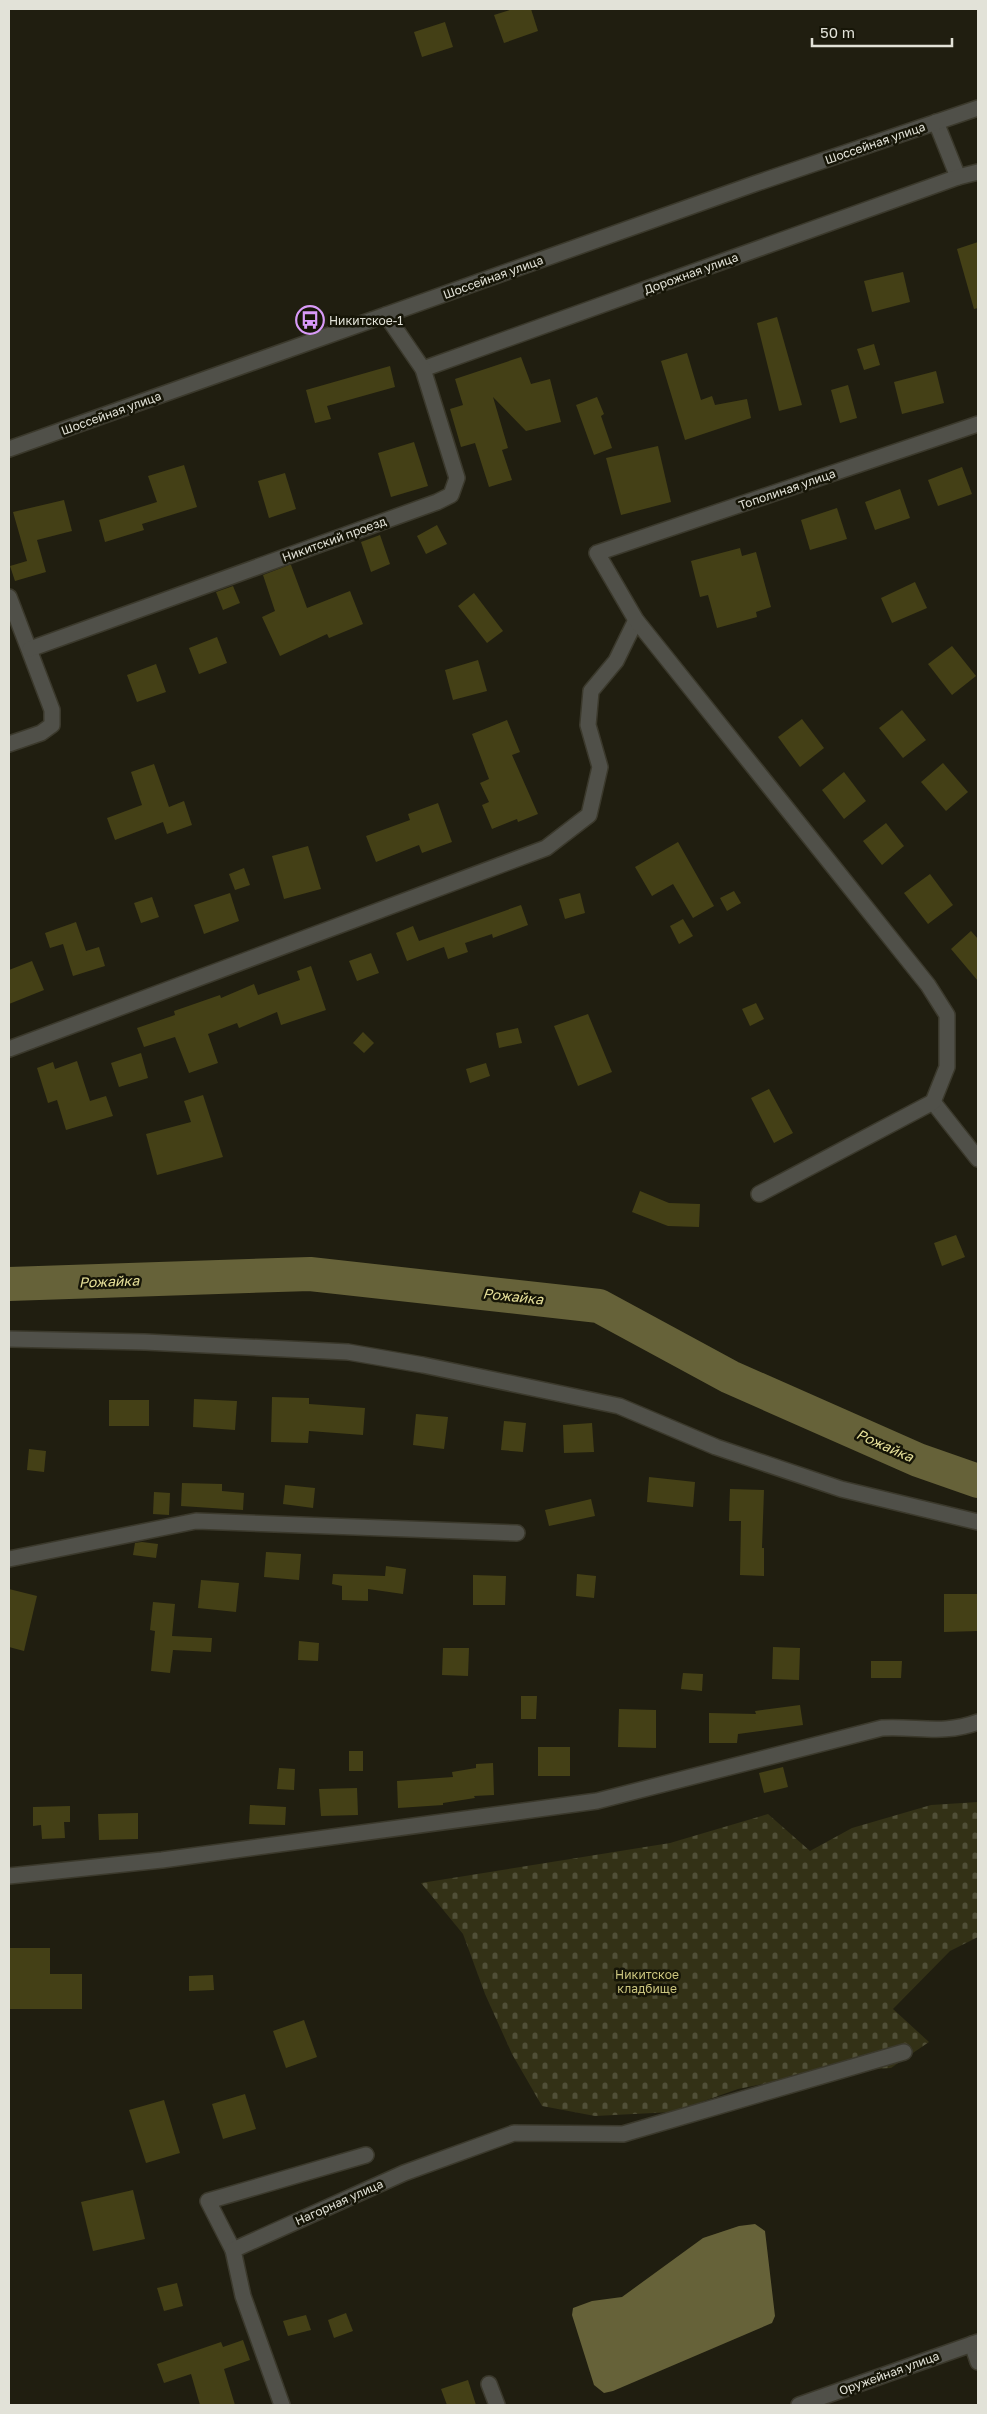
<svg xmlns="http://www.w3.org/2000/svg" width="987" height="2414" font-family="'Golos Text',sans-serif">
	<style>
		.cemetery { fill: url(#cemetery-stones) }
		.water { fill: #666239 }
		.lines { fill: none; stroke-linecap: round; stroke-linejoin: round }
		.river { stroke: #666239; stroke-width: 34 }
		.building { fill: #444016 }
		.minor-casing { stroke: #3b392c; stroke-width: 18 }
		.minor { stroke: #505049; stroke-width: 15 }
		.labels { text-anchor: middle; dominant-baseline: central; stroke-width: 5; stroke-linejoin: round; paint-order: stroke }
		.street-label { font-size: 12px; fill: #e2e2d8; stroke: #161507 }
		.poi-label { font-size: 12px; fill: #e2e2d8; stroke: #161507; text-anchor: start }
		.park-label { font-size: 12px; fill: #cbc57f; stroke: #161507 }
		.water-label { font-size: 14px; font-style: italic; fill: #e6e099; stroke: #161507 }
	</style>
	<defs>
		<pattern id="cemetery-stones" width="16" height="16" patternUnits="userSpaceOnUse" patternTransform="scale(1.25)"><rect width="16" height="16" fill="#333116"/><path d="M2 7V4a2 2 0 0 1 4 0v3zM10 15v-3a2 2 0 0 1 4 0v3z" fill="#504f37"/></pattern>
	</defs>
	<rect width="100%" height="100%" fill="#201e10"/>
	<path class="cemetery" d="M978,1802V1937L950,1951L893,2009L929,2042L891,2068L823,2072L738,2089L673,2112L595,2116L542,2106L512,2054L485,1994L463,1934L421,1883L670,1843L768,1814L810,1851L852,1828L931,1805Z"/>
	<path class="water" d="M755,2224L765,2231L775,2316L772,2323L613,2391L604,2393L594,2385L572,2315L573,2308L592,2301L622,2297L703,2238L739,2226Z"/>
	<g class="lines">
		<path class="river" d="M9,1284L310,1274L599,1306L730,1377L918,1460L978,1481"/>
	</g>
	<g class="building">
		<path d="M513,9H531L538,31L504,43L494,15Z"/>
		<path d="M445,22L453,47L422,57L414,32Z"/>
		<path d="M978,242V308L974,309L957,249Z"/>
		<path d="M903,272L910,302L872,312L864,281Z"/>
		<path d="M777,317L802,405L779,411L757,323Z"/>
		<path d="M874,344L880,365L864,370L857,349Z"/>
		<path d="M687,353L701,400L712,396L715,405L747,399L751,418L685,440L661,361Z"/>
		<path d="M521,357L531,384L550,379L561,422L526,431L493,397L508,448L502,450L512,480L489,487L475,443L461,447L450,409L463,405L455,379Z"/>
		<path d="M390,366L395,387L327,406L331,419L315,423L306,390Z"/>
		<path d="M936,371L944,403L902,414L894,382Z"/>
		<path d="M848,385L857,418L840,423L831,390Z"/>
		<path d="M597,397L604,414L601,416L612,448L594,455L576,405Z"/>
		<path d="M414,442L428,486L391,497L378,453Z"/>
		<path d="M658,446L671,502L621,515L606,458Z"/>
		<path d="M184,465L197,507L142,524L144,530L105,542L99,520L157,502L148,476Z"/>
		<path d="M962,467L972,494L938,506L928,480Z"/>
		<path d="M285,473L296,509L269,518L258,481Z"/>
		<path d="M900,489L910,518L875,530L865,502Z"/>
		<path d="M64,500L72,531L37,540L46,572L15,581L10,566L27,561L13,512Z"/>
		<path d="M837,508L847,539L810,550L801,520Z"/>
		<path d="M437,525L447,544L426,554L417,536Z"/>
		<path d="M380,535L390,564L371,572L361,542Z"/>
		<path d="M740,548L742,556L756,552L771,607L756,612L757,617L717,628L708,595L700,597L691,561Z"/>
		<path d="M289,565H291L307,608L350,591L363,624L329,638L327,634L280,656L262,617L275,611L263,575Z"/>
		<path d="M915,582L927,608L892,623L881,598Z"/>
		<path d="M233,586L240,603L223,610L216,592Z"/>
		<path d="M474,593L503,631L487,643L458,606Z"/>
		<path d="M217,637L227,663L199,674L189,648Z"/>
		<path d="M952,646L976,676L952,695L928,664Z"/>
		<path d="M478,660L487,691L453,700L445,670Z"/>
		<path d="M156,664L166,692L137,702L127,675Z"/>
		<path d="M902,710L926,740L903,758L879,728Z"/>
		<path d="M802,719L824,748L800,767L778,737Z"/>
		<path d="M507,720L520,752L512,755L538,814L518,822L517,819L492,829L482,805L489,802L480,783L489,779L472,734Z"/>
		<path d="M943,763L968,792L946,811L921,782Z"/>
		<path d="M154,764L169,807L184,801L192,825L167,834L163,822L115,840L107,818L142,805L131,772Z"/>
		<path d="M844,772L866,801L844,819L822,790Z"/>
		<path d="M438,803L452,842L422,853L419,845L376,862L366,836L410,820L408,814Z"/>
		<path d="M886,823L904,846L882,865L863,841Z"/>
		<path d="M678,842L714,906L693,918L673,884L652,896L635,867Z"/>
		<path d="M308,846L321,889L284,899L272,856Z"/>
		<path d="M244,868L250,885L235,890L229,874Z"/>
		<path d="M930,874L953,905L928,924L904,893Z"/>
		<path d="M734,891L741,903L727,911L720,898Z"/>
		<path d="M230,893L239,921L204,934L194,905Z"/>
		<path d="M580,893L585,913L565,919L559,899Z"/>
		<path d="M152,897L159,917L141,923L134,903Z"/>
		<path d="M521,905L528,925L493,938L492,934L465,943L468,952L448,959L444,947L407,961L396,933L413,926L419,941Z"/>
		<path d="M683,919L693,936L679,944L670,926Z"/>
		<path d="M76,922L86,951L99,947L105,966L73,976L63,944L50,948L45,933Z"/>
		<path d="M971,931L978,939V981L951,949Z"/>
		<path d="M371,953L379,973L357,981L349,961Z"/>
		<path d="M32,961L44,990L9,1004V970Z"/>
		<path d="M311,966L326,1010L281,1025L277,1012L239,1028L237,1023L208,1034L218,1063L189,1073L175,1037L144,1047L137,1028L175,1015L174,1011L220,995L221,998L254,984L258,995L300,980L297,971Z"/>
		<path d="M756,1003L764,1019L750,1026L742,1009Z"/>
		<path d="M588,1014L612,1072L578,1086L554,1026Z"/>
		<path d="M518,1028L522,1043L499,1048L496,1033Z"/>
		<path d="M363,1032L374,1043L364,1053L353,1043Z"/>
		<path d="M141,1053L148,1078L119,1087L111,1063Z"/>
		<path d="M77,1061L90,1101L106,1096L113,1116L66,1130L57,1100L48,1103L37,1068L53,1062L55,1069Z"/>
		<path d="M486,1063L490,1076L470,1083L466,1069Z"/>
		<path d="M769,1089L793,1133L774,1143L751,1098Z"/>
		<path d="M203,1095L223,1157L157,1175L146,1134L191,1122L184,1101Z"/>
		<path d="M640,1191L669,1203L700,1204L699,1227L668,1226L632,1212Z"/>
		<path d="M956,1235L965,1257L942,1266L934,1243Z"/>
		<path d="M272,1397L309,1398V1404L365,1408L363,1435L309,1431L308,1443L271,1442Z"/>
		<path d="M194,1399L237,1401L235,1430L193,1427Z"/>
		<rect x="109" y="1400" width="40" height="26"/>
		<path d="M416,1414L448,1417L444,1449L413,1445Z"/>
		<path d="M504,1421L526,1423L523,1452L501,1450Z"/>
		<path d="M592,1423L594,1452L564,1453L563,1425Z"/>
		<path d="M29,1449L46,1451L44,1472L27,1470Z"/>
		<path d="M649,1477L695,1482L693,1507L647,1502Z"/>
		<path d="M182,1483L222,1484V1491L244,1493L243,1510L181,1506Z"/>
		<path d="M285,1485L315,1488L313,1508L283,1504Z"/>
		<path d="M730,1489L764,1490L762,1548H764V1576L740,1575L741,1521H729Z"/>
		<path d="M154,1492L170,1493L169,1515L153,1514Z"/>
		<path d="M591,1499L595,1516L549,1526L545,1510Z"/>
		<path d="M142,1542L158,1544L156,1558L133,1555L135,1543Z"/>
		<path d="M266,1552L301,1554L299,1580L264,1577Z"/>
		<path d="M386,1566L406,1569L403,1594L368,1589V1601L342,1600V1586L332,1584L333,1574L385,1576Z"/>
		<path d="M577,1574L596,1576L594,1598L576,1596Z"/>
		<path d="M473,1575L506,1576L505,1605H473Z"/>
		<path d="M201,1580L239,1583L236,1612L198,1608Z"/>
		<path d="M9,1589L37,1596L24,1651L9,1647Z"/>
		<path d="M944,1594H978V1631L944,1632Z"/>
		<path d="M153,1602L175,1604L172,1636L212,1638L211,1652L173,1650L170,1673L151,1671L155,1631L150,1630Z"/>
		<path d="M299,1641L319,1643L318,1661L298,1660Z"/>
		<path d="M773,1647L800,1648L799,1680L772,1679Z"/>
		<path d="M443,1648H469L468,1676L442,1675Z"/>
		<path d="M871,1661H902L901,1678H871Z"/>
		<path d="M683,1673L703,1674L702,1691L681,1689Z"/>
		<path d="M521,1696H537L536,1719H521Z"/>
		<path d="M800,1705L803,1725L738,1734L737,1743H709V1713L756,1714L755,1711Z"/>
		<path d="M619,1709L656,1710V1748L618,1747Z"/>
		<rect x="538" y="1747" width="32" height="29"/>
		<rect x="349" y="1751" width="14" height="20"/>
		<path d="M493,1763L494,1795L474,1796L475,1798L443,1803V1805L398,1808L397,1781L453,1777L452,1772L476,1768V1764Z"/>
		<path d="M783,1767L788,1787L764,1793L759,1773Z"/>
		<path d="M279,1768L295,1769L294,1790L277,1789Z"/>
		<path d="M357,1788L358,1815L321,1816L319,1789Z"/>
		<path d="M250,1805L286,1807L285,1825L249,1824Z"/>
		<path d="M70,1806V1822H64L65,1838L42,1839L41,1825L33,1826V1807Z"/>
		<path d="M138,1813V1839L99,1840L98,1814Z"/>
		<path d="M9,1948H50V1974H82V2009H9Z"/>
		<path d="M213,1975L214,1990L189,1991V1976Z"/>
		<path d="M304,2020L317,2057L286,2068L273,2031Z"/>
		<path d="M245,2094L256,2129L223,2139L212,2104Z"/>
		<path d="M164,2100L180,2153L146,2163L129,2110Z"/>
		<path d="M133,2190L145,2239L93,2251L81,2202Z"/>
		<path d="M177,2283L183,2306L164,2311L157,2288Z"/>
		<path d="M346,2313L353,2331L334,2338L328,2320Z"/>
		<path d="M306,2315L311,2330L288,2336L283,2321Z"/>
		<path d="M243,2340L250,2360L224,2369L235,2405H200L191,2374L164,2383L157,2364L221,2342L223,2347Z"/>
		<path d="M468,2380L476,2405H447L441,2389Z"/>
	</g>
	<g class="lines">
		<defs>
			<g id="minor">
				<path d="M936,122L958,177"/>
				<path d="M423,369L958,177L978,172"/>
				<path d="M9,449L754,184L978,108"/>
				<path d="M9,597L52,710V725L41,733L9,744"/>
				<path d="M30,649L437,502L451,495L457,478L423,369L386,315"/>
				<path d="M9,1049L546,848L589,815L600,767L588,725L591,691L616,661L636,620"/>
				<path d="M933,1102L978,1159"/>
				<path d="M759,1194L933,1102L947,1067V1015L928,985L636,620L597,553L978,424"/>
				<path d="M9,1339L145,1342L348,1352L423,1365L619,1406L716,1447L841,1489L978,1522"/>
				<path d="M9,1559L196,1521L517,1533"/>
				<path d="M9,1876L162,1860L597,1801L882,1728C918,1726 943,1735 978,1722"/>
				<path d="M233,2250L208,2201L366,2155"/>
				<path d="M972,2344L978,2362"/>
				<path d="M489,2384L497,2405"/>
				<path d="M282,2405L243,2296L233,2250L404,2173L514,2133L623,2134L904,2052"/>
				<path d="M799,2405L978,2342"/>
			</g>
		</defs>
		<use href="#minor" class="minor-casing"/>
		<use href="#minor" class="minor"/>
	</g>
	<defs>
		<symbol id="bus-ring" viewBox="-11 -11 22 22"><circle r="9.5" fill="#161507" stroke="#d89af8" stroke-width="1.5"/><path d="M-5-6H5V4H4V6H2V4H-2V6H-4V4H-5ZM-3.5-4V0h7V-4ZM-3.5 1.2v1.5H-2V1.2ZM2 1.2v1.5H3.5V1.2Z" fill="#d89af8"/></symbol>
	</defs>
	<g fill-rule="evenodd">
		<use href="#bus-ring" x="294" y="304" width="32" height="32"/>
	</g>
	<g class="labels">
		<g class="street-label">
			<text transform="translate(875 143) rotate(-19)">Шоссейная улица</text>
			<text transform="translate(691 273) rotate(-20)">Дорожная улица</text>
			<text transform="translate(493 277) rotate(-20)">Шоссейная улица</text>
			<text transform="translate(111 413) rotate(-20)">Шоссейная улица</text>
			<text transform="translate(787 489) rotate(-19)">Тополиная улица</text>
			<text transform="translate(334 539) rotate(-20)">Никитский проезд</text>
			<text transform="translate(339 2202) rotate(-24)">Нагорная улица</text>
			<text transform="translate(889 2373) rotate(-20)">Оружейная улица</text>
		</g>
		<g class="poi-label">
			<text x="329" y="320">Никитское-1</text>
		</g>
		<g class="park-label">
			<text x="647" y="1974">Никитское<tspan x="647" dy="14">кладбище</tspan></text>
		</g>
		<g class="water-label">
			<text transform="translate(109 1281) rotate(-2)">Рожайка</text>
			<text transform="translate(513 1296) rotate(6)">Рожайка</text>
			<text transform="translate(885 1445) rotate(24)">Рожайка</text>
		</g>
	</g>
	<rect width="987" height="2414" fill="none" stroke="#e2e2d8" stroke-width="20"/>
	<path d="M812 38v8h140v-8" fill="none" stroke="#e2e2d8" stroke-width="2.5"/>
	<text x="820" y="38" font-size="15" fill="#e2e2d8" stroke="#161507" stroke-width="4" paint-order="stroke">50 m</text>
</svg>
